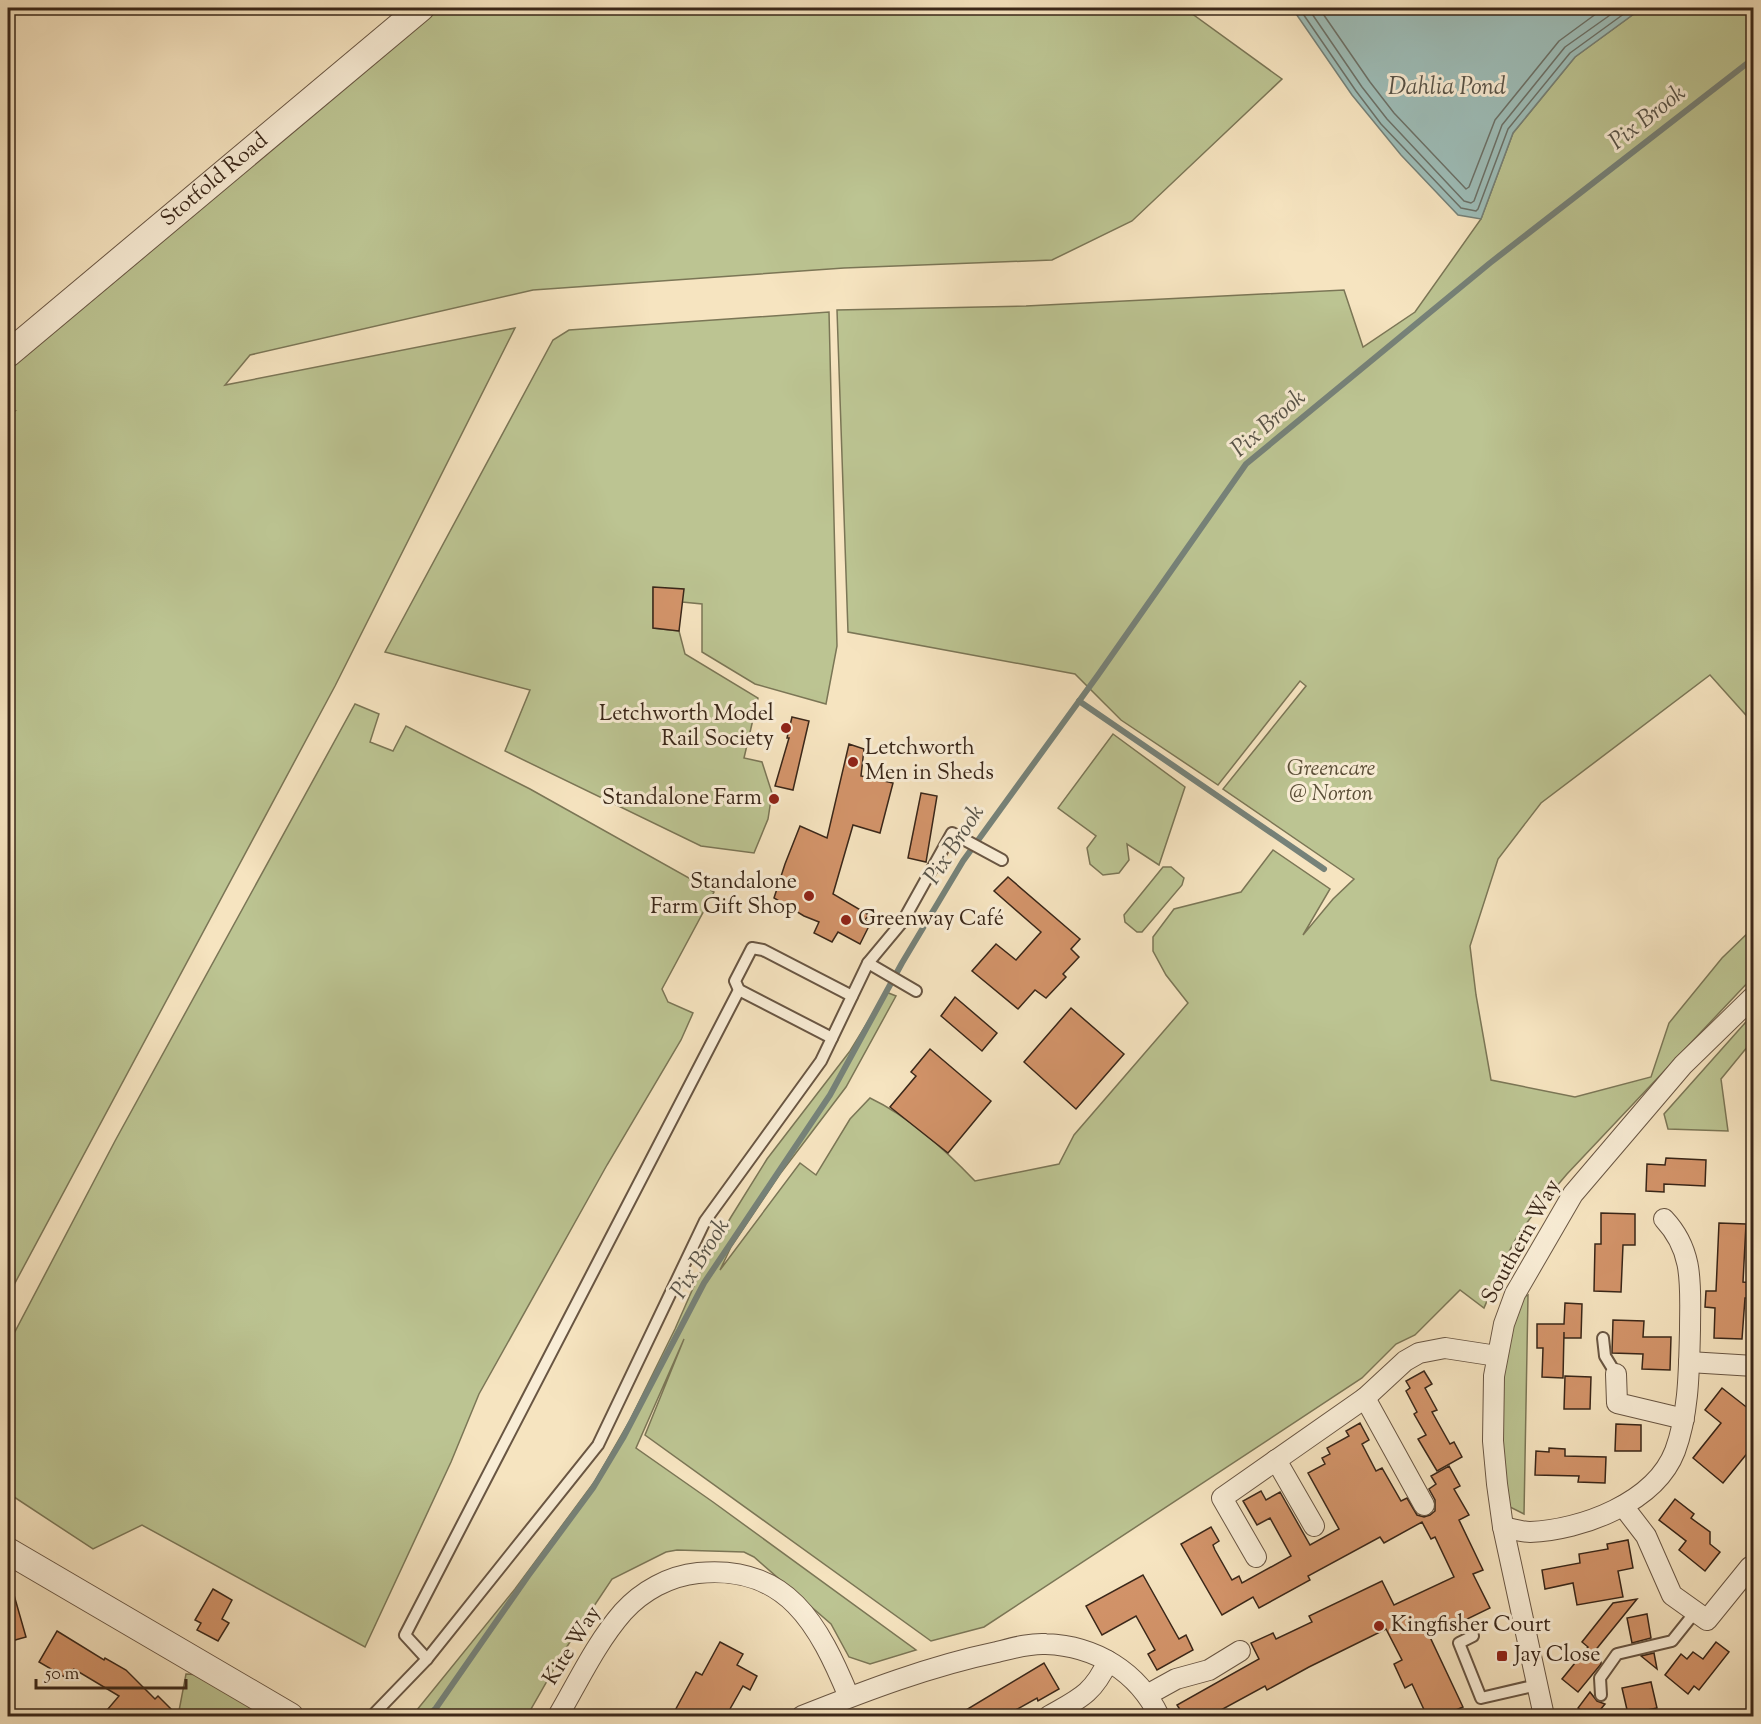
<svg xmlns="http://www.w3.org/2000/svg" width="1761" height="1724" font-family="'Sorts Mill Goudy',serif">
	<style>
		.green { fill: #bcc492; stroke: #7b7656; stroke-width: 1.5 }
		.water { fill: #9ebeb9; stroke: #768279; stroke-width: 1.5 }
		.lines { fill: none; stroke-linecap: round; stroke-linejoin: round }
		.shore { stroke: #6c7269; stroke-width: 1.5 }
		.stream { stroke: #768279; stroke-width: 6 }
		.building { fill: #d3946a; stroke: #3a2719; stroke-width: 1.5 }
		.service-casing { stroke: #695643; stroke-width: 14 }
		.minor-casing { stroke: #695643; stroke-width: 22 }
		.tertiary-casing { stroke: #695643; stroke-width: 28 }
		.service { stroke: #f9edd6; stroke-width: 10 }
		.minor { stroke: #f9edd6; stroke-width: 20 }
		.tertiary { stroke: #f9edd6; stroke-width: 26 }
		.poi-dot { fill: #8f2418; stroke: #f9edd6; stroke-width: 2 }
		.labels { text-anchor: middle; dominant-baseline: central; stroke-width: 6; stroke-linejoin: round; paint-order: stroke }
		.street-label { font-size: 22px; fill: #3a2719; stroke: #f9edd6 }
		.poi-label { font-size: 22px; fill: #3a2719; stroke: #f9edd6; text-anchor: start }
		.park-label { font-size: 22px; font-style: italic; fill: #5a4e37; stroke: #f9edd6 }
		.water-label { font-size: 24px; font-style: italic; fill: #585449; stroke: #f9edd6 }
	</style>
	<rect width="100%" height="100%" fill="#f6e4c0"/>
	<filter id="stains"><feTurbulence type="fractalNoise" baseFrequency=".00333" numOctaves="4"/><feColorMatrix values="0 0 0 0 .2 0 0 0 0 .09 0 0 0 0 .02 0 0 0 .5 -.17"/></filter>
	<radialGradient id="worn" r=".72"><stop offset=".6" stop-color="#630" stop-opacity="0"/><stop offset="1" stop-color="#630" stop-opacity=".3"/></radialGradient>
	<g class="green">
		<path d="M437,8H1184L1282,79L1132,221L1052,260L844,268L533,290L250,355L225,385L515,328L335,686L8,1296V416L15,411H8V368Z"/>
		<path d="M1642,8H1746L1754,44L1753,723L1710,675L1541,803L1498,859L1470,946L1476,995L1491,1080L1575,1097L1651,1077L1669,1023L1722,958L1753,928V977L1567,1174C1551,1193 1534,1212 1520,1232C1505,1256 1495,1282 1484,1308L1460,1290L1415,1335L1396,1344L1362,1378L984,1627L931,1641L645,1435L684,1339L636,1448L713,1502L916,1650L870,1664L849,1657L831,1624L754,1557L744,1552L677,1550L666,1552L612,1579L566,1648L527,1716H412L515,1589L595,1481L630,1420L675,1329L705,1261L731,1217L767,1159L850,1051L886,992L896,996L846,1087L780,1174L731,1247L720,1270L800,1163L816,1175L850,1119L870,1098C910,1117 944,1149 975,1181L1059,1164L1074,1135L1188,1003L1166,975L1153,951V937L1174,909L1241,892L1273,850L1330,889L1303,935L1333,899L1354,879L1223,789L1306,686L1300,681L1218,785L1121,720L1075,674L848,632L837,310L1026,306L1344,290L1363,347L1415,312L1481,219L1513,133L1575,57Z"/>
		<path d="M829,312L837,646L826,704L755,684L702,652V604L682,602L653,588V628L679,631L685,654L758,698L744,758L762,762L772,793L768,819L754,853L701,846L505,751L530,690L385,652L553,340L569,330Z"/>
		<path d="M355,704L379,714L370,742L393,751L406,726L530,789L714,892L662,989L668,1002L693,1013L681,1040L607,1165L479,1394L451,1462L365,1647L142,1525L93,1549L8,1493V1345L115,1141Z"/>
		<path d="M1113,734L1185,787L1159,865L1127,844L1129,860L1119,873L1103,875L1090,864L1087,848L1096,836L1058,808Z"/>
		<path d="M1163,867H1171L1184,878L1182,885L1142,932H1137L1125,922L1124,915Z"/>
		<path d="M1753,1014V1040L1721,1079L1728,1131L1668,1129L1664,1114Z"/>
		<path d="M1528,1295L1524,1514L1510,1507L1504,1467L1498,1379L1521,1298Z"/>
		<path d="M186,1674L201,1675L270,1716H178Z"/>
	</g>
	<path class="water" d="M1292,8H1642L1575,57L1513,133L1481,219L1458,215L1401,155L1352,95Z"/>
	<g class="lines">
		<g class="shore">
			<path d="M1299,8L1356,91L1381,124L1461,208L1476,211L1478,209L1508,129L1570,53L1632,8"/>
			<path d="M1308,8L1362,87L1387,119L1464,201L1471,203L1474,201L1502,125L1565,47L1620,8"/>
			<path d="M1319,8L1370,82L1394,113L1466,189L1469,187L1495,120L1559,41L1604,8"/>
		</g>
		<g class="stream">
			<path d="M1079,701L1324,869"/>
			<path d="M428,1716L436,1708L528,1576L593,1488L623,1438L704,1283L830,1095L902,963L963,861L1098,675L1246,464L1490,263L1754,58"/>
		</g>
	</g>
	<g class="building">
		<path d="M653,587L684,589L679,631L653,628Z"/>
		<path d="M792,717L809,721L793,790L775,786L789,738H787Z"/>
		<path d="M849,744L864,749L861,776L893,783L880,833L853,825L833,894L869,915L865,920L870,924L860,944L838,932L832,942L814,933L819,922L804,916L774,898L785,864L800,826L827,838Z"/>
		<path d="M921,793L937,796L926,862L908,858Z"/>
		<path d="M1008,877L1080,939L1071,949L1079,957L1063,974L1066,977L1046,998L1035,990L1018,1009L972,971L996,944L1016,960L1041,932L994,891Z"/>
		<path d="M955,997L997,1033L982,1051L941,1016Z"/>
		<path d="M1071,1008L1124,1054L1076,1109L1024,1062Z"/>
		<path d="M930,1049L991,1101L948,1153L890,1107L916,1076L911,1072Z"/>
		<path d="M1666,1158L1706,1160L1705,1186L1664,1184V1192L1646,1191L1647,1164L1665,1165Z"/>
		<path d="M1601,1213L1635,1214V1245H1623L1621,1292L1594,1291L1595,1244H1601Z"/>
		<path d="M1719,1223L1746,1224L1743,1282L1754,1283V1298H1745L1742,1339L1714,1338L1715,1308L1705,1307L1706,1291H1716Z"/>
		<path d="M1565,1303L1582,1304L1581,1338H1564V1332L1563,1378L1542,1377L1543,1348H1537V1324H1564Z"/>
		<path d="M1613,1320L1644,1321L1643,1337H1671L1670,1370L1642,1369L1643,1354L1612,1353Z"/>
		<path d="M1424,1371L1432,1384L1425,1388L1437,1410L1432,1412L1450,1444L1454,1442L1462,1457L1437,1471L1418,1439L1426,1435L1414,1414L1417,1412L1406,1391L1410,1388L1406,1381Z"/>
		<path d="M1565,1376L1591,1377L1590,1409H1564Z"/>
		<path d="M1722,1388L1754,1413V1445L1723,1483L1693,1458L1721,1423L1705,1410Z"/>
		<path d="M1360,1423L1369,1440L1362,1444L1376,1471L1382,1468L1401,1501L1407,1498L1417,1515L1424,1517L1430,1515L1435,1511V1500L1429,1489L1436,1484L1431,1476L1449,1466L1460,1486L1454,1489L1469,1515L1459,1520L1483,1570L1473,1574L1490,1608L1430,1637L1463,1707L1456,1710L1459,1716H1427L1412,1684L1405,1688L1394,1664L1402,1660L1386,1629L1309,1667L1267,1690L1265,1686L1210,1716H1184L1177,1705L1259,1659L1251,1643L1273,1633L1276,1639L1312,1622L1309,1616L1382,1581L1394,1605L1454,1577L1435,1537L1431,1539L1422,1522L1384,1543L1380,1537L1308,1576L1310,1580L1259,1608L1253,1597L1222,1615L1181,1544L1211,1527L1219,1541L1213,1545L1215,1550L1232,1580L1239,1576L1242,1583L1291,1556L1270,1518L1257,1525L1243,1501L1261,1491L1266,1500L1280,1492L1310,1545L1339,1529L1308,1473L1325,1464L1322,1458L1330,1454L1327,1448L1349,1436L1346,1431Z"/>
		<path d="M1616,1424L1641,1425V1451H1615Z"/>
		<path d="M1549,1448L1565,1449V1456L1606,1457L1605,1483L1578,1482L1579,1476L1535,1475L1536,1451L1549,1452Z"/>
		<path d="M1675,1499L1694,1514L1691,1518L1710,1532V1544L1720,1552L1705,1571L1679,1550L1686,1541L1659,1520Z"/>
		<path d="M1628,1540L1633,1568L1618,1571L1623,1597L1577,1605L1573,1583L1545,1589L1542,1570L1580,1563L1579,1554L1608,1549L1607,1544Z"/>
		<path d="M1143,1575L1179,1639L1186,1635L1193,1650L1157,1670L1148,1654L1155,1650L1136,1616L1102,1635L1086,1606Z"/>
		<path d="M12,1588L26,1637L8,1642V1589Z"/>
		<path d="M213,1589L232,1600L222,1619L229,1623L218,1641L197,1630L201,1623L195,1620Z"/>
		<path d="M1637,1599L1594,1652L1601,1658V1664L1578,1692L1562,1679L1588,1647L1582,1642L1613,1603Z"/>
		<path d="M1647,1614L1651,1638L1632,1643L1627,1618Z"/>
		<path d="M57,1631L104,1660L105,1658L126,1670L155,1699L158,1696L178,1716H102L119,1696L74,1669L68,1679L39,1662Z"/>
		<path d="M720,1642L743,1654L737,1665L757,1676L750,1690L743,1686L726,1716H672L696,1672L702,1675Z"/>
		<path d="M1716,1642L1729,1652L1699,1690L1694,1686L1688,1694L1665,1675L1681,1654L1687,1659L1693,1652L1703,1659Z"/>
		<path d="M1654,1653L1657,1669L1641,1656Z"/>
		<path d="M1044,1663L1059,1689L1038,1701L1037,1698L1005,1716H956Z"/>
		<path d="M1651,1682L1657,1708L1628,1714L1622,1688Z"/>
		<path d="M1590,1692L1597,1701L1605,1704L1595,1716H1589L1578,1708Z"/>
	</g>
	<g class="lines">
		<defs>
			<g id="service">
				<path d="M868,963L916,991"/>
				<path d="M832,1038L739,990L735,981L752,948L763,950L852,996"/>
				<path d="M1603,1338L1605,1356L1616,1374"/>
				<path d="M1473,1636L1459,1643L1481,1698L1537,1685"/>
				<path d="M427,1659L405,1635L739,990"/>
				<path d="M1601,1695L1600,1678L1617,1654L1672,1641L1696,1611"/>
				<path d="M372,1716L427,1659L598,1445L705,1221L821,1061L868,963L903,921L952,833L1002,860"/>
			</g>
			<g id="minor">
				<path d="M1689,1362L1754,1366"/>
				<path d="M1616,1374L1617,1403L1684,1419"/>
				<path d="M1365,1398L1424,1505"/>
				<path d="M1276,1460L1314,1526"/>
				<path d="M1623,1506L1646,1536L1672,1595L1707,1620L1750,1567"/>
				<path d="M1503,1527C1512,1529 1522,1532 1530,1532C1581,1530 1655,1503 1675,1451C1689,1413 1689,1370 1690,1330C1690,1287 1695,1252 1664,1219"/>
				<path d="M1256,1557L1222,1498L1365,1398L1405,1361L1419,1353L1445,1348L1497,1356"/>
				<path d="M1147,1695L1176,1679L1209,1670L1240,1651"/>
				<path d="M558,1716C578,1682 596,1643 623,1612C642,1591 669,1576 698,1573C787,1564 819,1625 849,1697"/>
				<path d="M802,1716C865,1691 930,1666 997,1652C1013,1648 1030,1643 1046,1644C1096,1646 1138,1672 1159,1716"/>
				<path d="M1049,1716C1079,1699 1093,1694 1108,1661"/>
				<path d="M1544,1716L1503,1527L1497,1484L1493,1441L1494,1376L1504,1324L1515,1294L1573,1194L1683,1065L1754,996"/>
			</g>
			<g id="tertiary">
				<path id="s1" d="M8,354L421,8"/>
				<path d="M8,1551L290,1716"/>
			</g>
		</defs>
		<use href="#service" class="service-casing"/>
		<use href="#minor" class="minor-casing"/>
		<use href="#tertiary" class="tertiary-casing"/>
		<use href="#service" class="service"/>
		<use href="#minor" class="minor"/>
		<use href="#tertiary" class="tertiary"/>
	</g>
	<g class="poi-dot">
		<circle cx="786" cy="728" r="6"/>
		<circle cx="853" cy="762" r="6"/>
		<circle cx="774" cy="799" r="6"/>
		<circle cx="809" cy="896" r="6"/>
		<circle cx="846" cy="920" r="6"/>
		<circle cx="1379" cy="1626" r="6"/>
		<rect x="1496" y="1650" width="12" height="12" rx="3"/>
	</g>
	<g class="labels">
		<g class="street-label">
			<text stroke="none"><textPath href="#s1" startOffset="270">Stotfold Road</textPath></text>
			<text transform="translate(1522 1242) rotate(-61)">Southern Way</text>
			<text transform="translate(573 1646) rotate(-58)">Kite Way</text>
		</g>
		<g class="poi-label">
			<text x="774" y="715" text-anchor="end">Letchworth Model<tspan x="774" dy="25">Rail Society</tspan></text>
			<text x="865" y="749">Letchworth<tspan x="865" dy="25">Men in Sheds</tspan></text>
			<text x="762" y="799" text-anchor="end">Standalone Farm</text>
			<text x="797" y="883" text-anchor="end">Standalone<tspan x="797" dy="25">Farm Gift Shop</tspan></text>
			<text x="858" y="920">Greenway Café</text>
			<text x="1391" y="1626">Kingfisher Court</text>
			<text x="1514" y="1656">Jay Close</text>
		</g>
		<g class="park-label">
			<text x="1331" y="770">Greencare<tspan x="1331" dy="25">@ Norton</tspan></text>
		</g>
		<g class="water-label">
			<text x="1447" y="88">Dahlia Pond</text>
			<text transform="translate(1648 118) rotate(-38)">Pix Brook</text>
			<text transform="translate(1269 424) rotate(-41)">Pix Brook</text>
			<text transform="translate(955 845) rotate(-57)">Pix Brook</text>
			<text transform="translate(701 1259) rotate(-58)">Pix Brook</text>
		</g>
	</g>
	<rect width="1761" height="1724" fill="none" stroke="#f6e4c0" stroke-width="30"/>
	<rect x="9" y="9" width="1743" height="1706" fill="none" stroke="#3a2719" stroke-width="3"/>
	<rect x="15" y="15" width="1731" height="1694" fill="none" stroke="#3a2719" stroke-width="1.5"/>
	<path d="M36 1679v9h150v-9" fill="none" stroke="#3a2719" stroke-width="3"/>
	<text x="45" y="1679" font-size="18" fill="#3a2719" stroke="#f9edd6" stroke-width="4.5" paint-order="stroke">50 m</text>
	<rect width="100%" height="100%" filter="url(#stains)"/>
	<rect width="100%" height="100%" fill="url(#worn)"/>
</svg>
